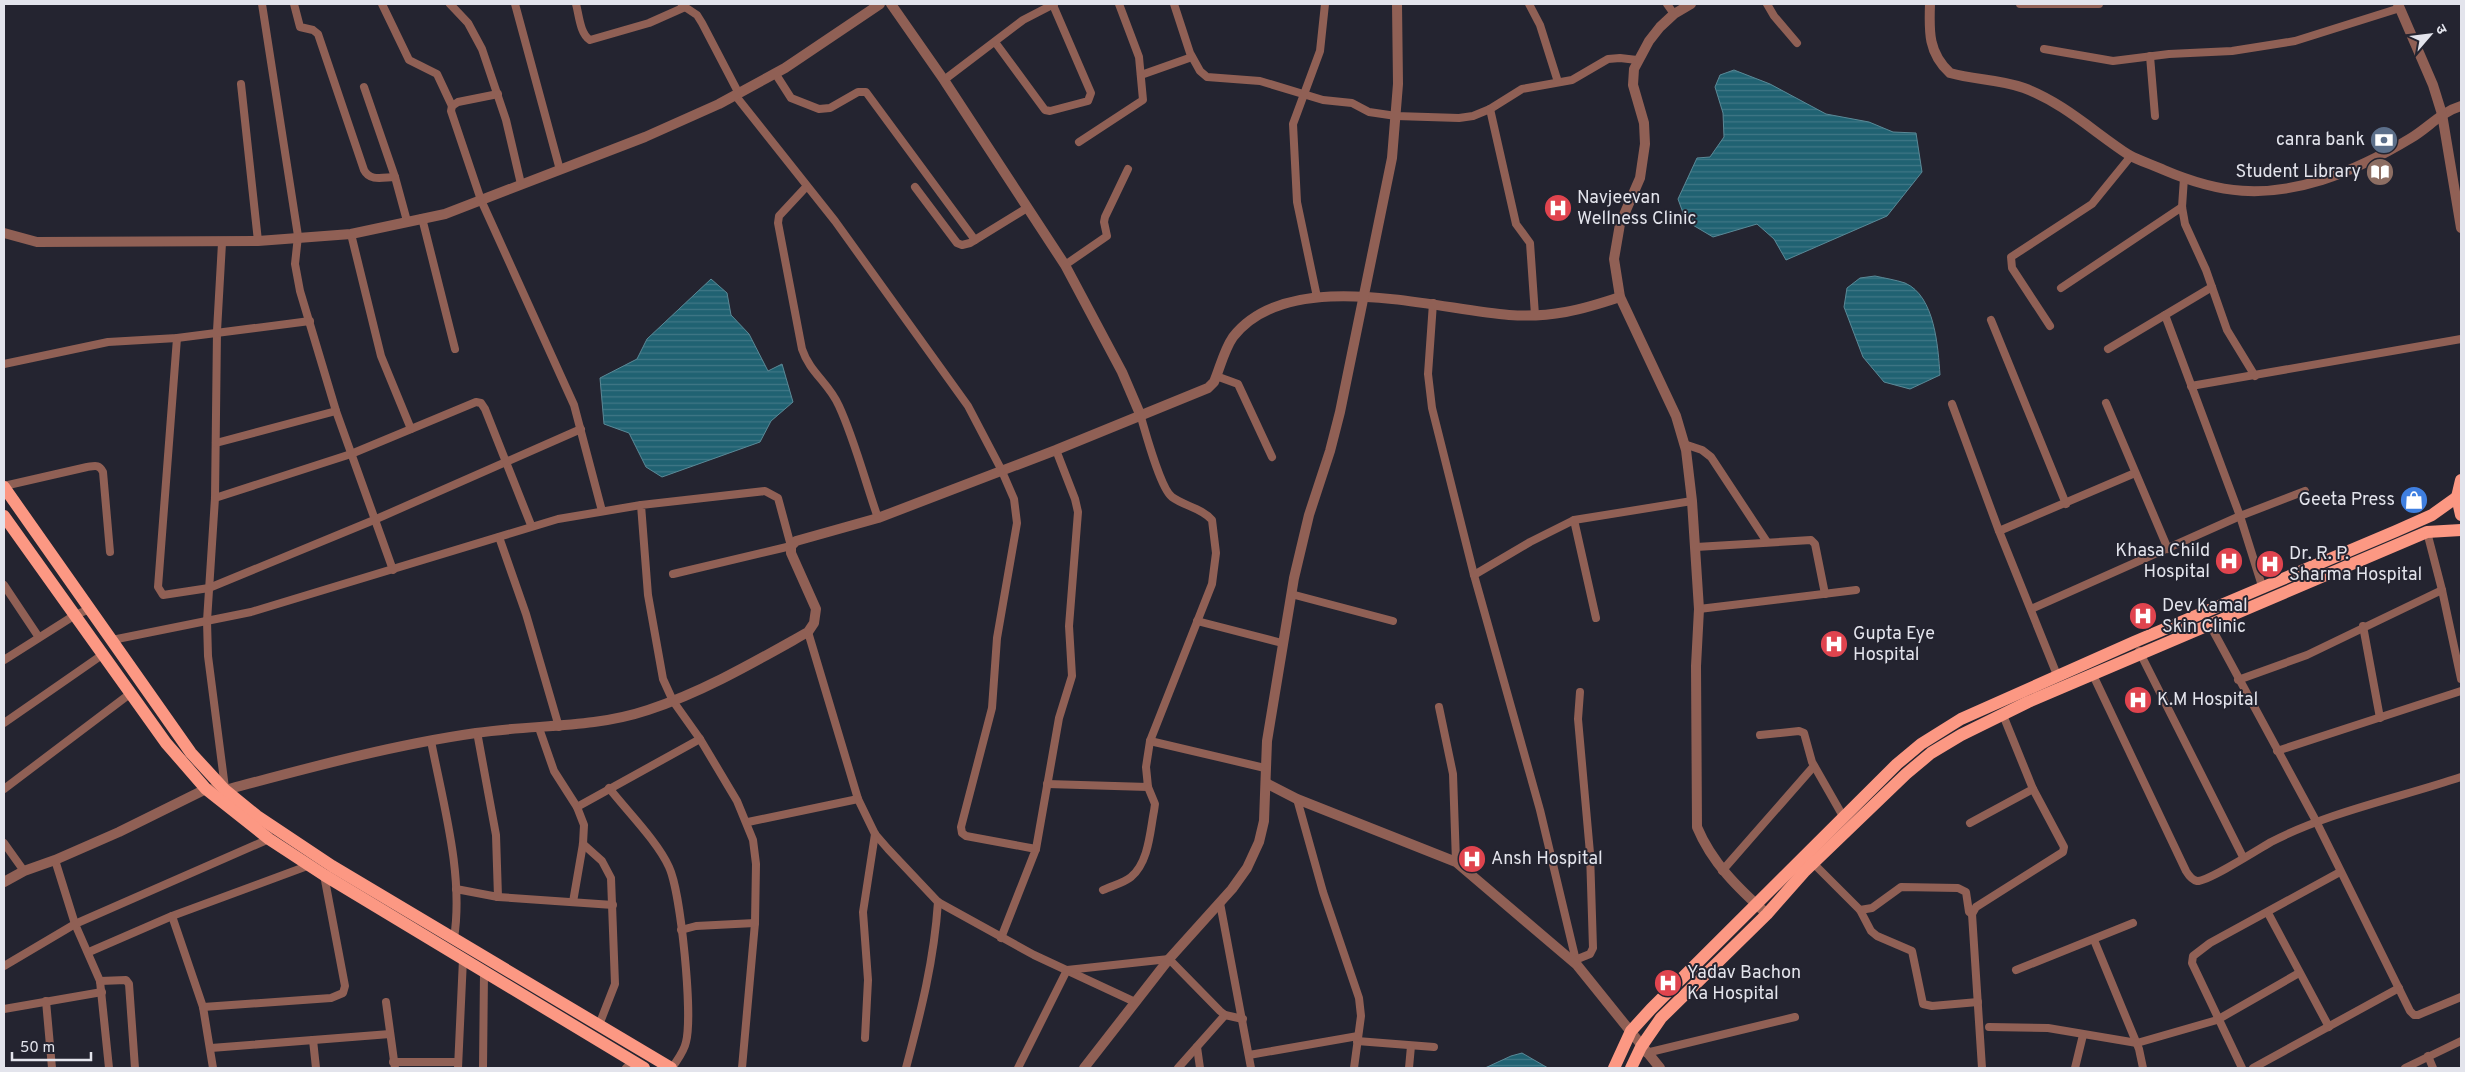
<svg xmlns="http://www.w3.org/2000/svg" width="2465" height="1072" font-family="Overpass,'Noto Sans Devanagari',sans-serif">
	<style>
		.water { fill: url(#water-rules); stroke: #5a8997 }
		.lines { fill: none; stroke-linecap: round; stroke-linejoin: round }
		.minor { stroke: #906055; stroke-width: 8 }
		.tertiary { stroke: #906055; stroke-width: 10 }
		.primary { stroke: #fc9883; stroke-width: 12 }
		.labels { text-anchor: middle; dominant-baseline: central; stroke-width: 4; stroke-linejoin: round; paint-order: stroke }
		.poi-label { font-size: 18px; fill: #e3e4ec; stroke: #242430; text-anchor: start }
	</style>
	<defs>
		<pattern id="water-rules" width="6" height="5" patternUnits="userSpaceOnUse" patternTransform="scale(1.25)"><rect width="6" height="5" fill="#206272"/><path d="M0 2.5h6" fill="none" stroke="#407886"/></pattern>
	</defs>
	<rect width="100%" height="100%" fill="#242430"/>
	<g class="water">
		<path d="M1734,70L1770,84L1826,114L1869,122L1893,132L1916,133L1922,172L1887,216L1786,260L1774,239L1757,224L1713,237L1686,221L1678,199L1697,158L1710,157L1724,137L1723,113L1715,87L1720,75Z"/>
		<path d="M1875,276C1884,278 1896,280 1905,283C1935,296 1938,347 1940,375L1910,389L1884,382L1863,357L1844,307L1847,288L1860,278Z"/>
		<path d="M711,279L727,293L731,315L749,334L768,371L782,364L793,402L771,421L760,442L662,477L646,467L629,433L604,424L600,378L637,359L647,339Z"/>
		<path d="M1522,1053L1548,1068H1485L1511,1056Z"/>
	</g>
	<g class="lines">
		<g class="minor">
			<path d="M262,4L298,236L295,264L300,291L336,411L393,570"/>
			<path d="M294,4L300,27L313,30L318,34L364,170C370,182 384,177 395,177L407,221"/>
			<path d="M382,4L409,60L437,74L452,106"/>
			<path d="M450,4L468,23L482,49L506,120L521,184"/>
			<path d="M515,4L560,170"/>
			<path d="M576,4C579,15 580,34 590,40L649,23L685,7"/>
			<path d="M1174,4L1190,53L1200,71L1207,77L1260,81L1323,100L1352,103L1369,112L1396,116L1459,118L1473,116L1490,109L1522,89L1572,80L1608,59L1620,58L1637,60"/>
			<path d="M1529,4L1540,25L1558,82"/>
			<path d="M1667,4L1674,14"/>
			<path d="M1767,4L1774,16L1797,43"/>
			<path d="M2020,4H2099"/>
			<path d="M682,5L697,15L702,23L738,92"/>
			<path d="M995,42L1045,110L1050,111L1088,101L1091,93L1053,5"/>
			<path d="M2044,49L2113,61L2169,54L2232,51L2295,41L2400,8"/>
			<path d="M2150,56L2155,116"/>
			<path d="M775,73L791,98L819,109L830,108L858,92H866L975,240"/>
			<path d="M1141,75L1192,57"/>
			<path d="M944,80L1023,20L1054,4"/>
			<path d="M241,84L258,241"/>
			<path d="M364,87L395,177"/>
			<path d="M498,94L458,102L452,106L451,111L481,200L574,405L602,511"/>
			<path d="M735,95L835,221L968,406L1001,469L1014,499L1017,523L997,638L992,708L961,827L962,833L966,836L1036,849L1001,938"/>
			<path d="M1490,109L1516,224L1530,243L1535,315"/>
			<path d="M1079,142L1143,100L1139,57L1119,4"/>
			<path d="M2184,178L2182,207L2185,224L2206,270L2227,330L2255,376"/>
			<path d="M806,187L779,216L778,223L802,349C810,373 829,383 839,406C855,441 865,481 878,518"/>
			<path d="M915,187L957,243L962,245L970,243L1027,208"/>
			<path d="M422,218L455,349"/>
			<path d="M351,234L381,356L411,429"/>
			<path d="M222,243L217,331L215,498L207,621L208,656L225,788"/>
			<path d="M1065,265L1107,236L1104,222L1105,217L1128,169"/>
			<path d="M2061,288L2182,207"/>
			<path d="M1317,297L1297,202L1293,124L1320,51L1325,4"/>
			<path d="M1433,303L1428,374L1432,408L1474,575L1540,810L1577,965"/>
			<path d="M2165,315L2240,516L2263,589"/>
			<path d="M1991,320L2066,504"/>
			<path d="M2050,326L2012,268L2011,257L2092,204L2131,156"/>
			<path d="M177,338L158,587L163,595L209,588L374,520L581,429"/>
			<path d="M2108,349L2212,287"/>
			<path d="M4,364L108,342L177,338L310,321"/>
			<path d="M1216,376L1238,384L1272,457"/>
			<path d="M2191,386L2461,339"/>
			<path d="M2106,403L2168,549"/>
			<path d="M1952,404L1999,531L2057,675"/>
			<path d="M216,443L336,411"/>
			<path d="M1684,444L1702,450L1711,457L1767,542"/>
			<path d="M4,486L87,467C95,466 99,464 103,472L110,552"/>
			<path d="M215,498L351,454L476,402L481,403L485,409L531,525"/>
			<path d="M1574,520L1596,618"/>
			<path d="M1999,531L2135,473"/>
			<path d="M2427,532L2442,590L2461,679"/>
			<path d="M499,537L526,614L559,727"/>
			<path d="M1696,547L1811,540L1815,544L1825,594"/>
			<path d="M673,574L791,546L778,498L765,491L641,505L648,595L663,679L673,701L700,739L737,801L753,840L756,864L755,923L742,1068"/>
			<path d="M1474,575L1530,542L1574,520L1692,501"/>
			<path d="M4,585L38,636"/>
			<path d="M1291,594L1393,621"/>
			<path d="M1699,609L1856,590"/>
			<path d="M2031,609L2240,516L2305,491"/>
			<path d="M1197,621L1282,643"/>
			<path d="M2210,625L2316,821L2410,1011L2414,1015H2418L2461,997"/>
			<path d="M2363,626L2380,718"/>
			<path d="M808,632L858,799L875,834L888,849L938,902L1034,955L1135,1002"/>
			<path d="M112,640L251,612L558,519L641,505"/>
			<path d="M2139,651L2243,857"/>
			<path d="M4,660L75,615L90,609"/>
			<path d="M2093,675L2186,871C2189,876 2192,880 2197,881C2207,882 2259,849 2271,842C2329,812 2398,798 2461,777"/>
			<path d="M2238,680L2307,655L2442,590"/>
			<path d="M1439,707L1453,774L1456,862"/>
			<path d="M4,723L102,655"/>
			<path d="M539,728L554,771L577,807L584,825L583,844L573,902"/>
			<path d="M477,732L496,835L498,897"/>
			<path d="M1760,735L1799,731L1804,733L1812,762L1844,818"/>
			<path d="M431,741C443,803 464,876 454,938"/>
			<path d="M1150,741L1265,768"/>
			<path d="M2277,751L2461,691"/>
			<path d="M1047,784L1148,787L1146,767L1150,741L1212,584L1216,553L1212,520C1202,508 1184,506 1172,497C1160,488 1145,430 1140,414"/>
			<path d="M609,788C627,811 658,842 669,867C681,893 693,1015 686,1042C684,1052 677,1060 672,1068"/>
			<path d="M4,789L131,693"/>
			<path d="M1297,799L1323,892L1359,998L1361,1016L1354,1068"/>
			<path d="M577,807L700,739"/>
			<path d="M748,822L858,799"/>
			<path d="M1970,823L2033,789"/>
			<path d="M4,843L24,871"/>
			<path d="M583,844L602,861L611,878L615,984L599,1025"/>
			<path d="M1036,849L1059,718L1072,676L1069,626L1078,512L1075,499L1056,450"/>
			<path d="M55,860L75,924L100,981L109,1068"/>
			<path d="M1813,863L1860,910L1872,908L1901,887L1958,888L1966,892L1969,912L1972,914"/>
			<path d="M1722,871L1814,766"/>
			<path d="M456,889L498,897L613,905"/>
			<path d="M1103,890C1111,886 1124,883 1131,877C1149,862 1150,831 1154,811L1155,804L1148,787"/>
			<path d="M1220,903L1251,1068"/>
			<path d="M1860,910L1871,931L1877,936L1912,951L1923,1004L1932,1006L1978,1002"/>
			<path d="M2268,913L2329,1027"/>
			<path d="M172,916L203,1007L213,1068"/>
			<path d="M681,930L696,926L755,923"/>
			<path d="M2094,940L2139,1049L2143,1068"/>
			<path d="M89,952L172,916L310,865"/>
			<path d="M1575,960L1590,954L1593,948L1590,853L1578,719L1580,692"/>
			<path d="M4,966L75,924L269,839"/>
			<path d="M2016,970L2133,923"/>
			<path d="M100,981L126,980L129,984L135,1068"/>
			<path d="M46,1001L52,1068"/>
			<path d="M386,1002L395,1068"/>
			<path d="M203,1007L331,998L343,993L345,986L324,875"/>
			<path d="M4,1009L102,992"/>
			<path d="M1989,1027L2048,1028L2137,1043L2217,1020L2299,973"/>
			<path d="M865,1038L868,980L863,912L875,834"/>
			<path d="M313,1040L316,1068"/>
			<path d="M1357,1041L1434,1047"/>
			<path d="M1197,1047L1200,1068"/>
			<path d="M211,1048L390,1034"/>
			<path d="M1646,1053L1795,1017"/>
			<path d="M1249,1055L1358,1036"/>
			<path d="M2428,1056L2433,1068"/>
			<path d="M393,1062H457"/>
			<path d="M458,1068L463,959"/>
			<path d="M483,1068L484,972"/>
			<path d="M626,1068L634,1061"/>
			<path d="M906,1068C921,1011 934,961 938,902"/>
			<path d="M1018,1068L1067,970L1169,959L1220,1011L1225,1015L1243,1019"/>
			<path d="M1178,1068L1225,1015"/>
			<path d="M1409,1068L1411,1046"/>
			<path d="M1982,1068L1972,914L1976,907L2063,852L2064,847L2033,789L2003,715"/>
			<path d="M2075,1068L2083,1035"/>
			<path d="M2242,1068L2192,963L2193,956L2210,943L2340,872"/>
			<path d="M2253,1068L2399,988"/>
			<path d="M2405,1068L2461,1041"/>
		</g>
		<g class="tertiary">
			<path d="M891,4L944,80L1065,265L1122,372L1140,414"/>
			<path d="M1691,4L1674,14L1660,27L1649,41L1634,69L1633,85L1644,123L1645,144L1640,178L1620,224L1614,259L1620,297L1676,416L1686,450L1692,501L1699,609L1696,666L1697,827C1712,863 1738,888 1767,914"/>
			<path d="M1930,4C1929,31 1928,53 1950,73C1974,80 2000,79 2024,88C2064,103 2095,133 2129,155C2140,161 2153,165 2164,170C2220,194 2264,198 2322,180C2353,170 2383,155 2411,138C2428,128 2441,112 2461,106"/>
			<path d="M2398,4L2433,85L2442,114L2461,228"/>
			<path d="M4,233L37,242L258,241L351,234L445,214L645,137L719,104L785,68L880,4"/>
			<path d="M1266,783L1297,799L1456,862L1577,965L1660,1068"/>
			<path d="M4,882L24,871L55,860L119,832L206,789L225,790C308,768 392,745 476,733C535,724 591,729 648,710C705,691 756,661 808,632L814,623L816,609L791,553V546L796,541L878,518L1056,450L1208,388L1214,382C1220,368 1224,350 1233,337C1289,265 1433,309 1509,315C1551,318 1581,310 1620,297"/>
			<path d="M1084,1068L1169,959L1232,889L1247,868L1259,842L1264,821L1267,741L1294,578L1309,515L1330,451L1340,412L1392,158L1398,84L1397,4"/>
		</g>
		<g class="primary">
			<path d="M2461,480L2457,497L2461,515"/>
			<path d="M4,487L191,753L225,790L257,816L332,866L671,1068"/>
			<path d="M4,516L166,743L206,789L269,839L324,875L644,1068"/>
			<path d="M1614,1068L1631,1031L1651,1009L1897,764L1921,744L1961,719L2134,642L2396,531L2432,515L2457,497"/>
			<path d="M1631,1068L1641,1047L1661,1018L1767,914L1804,872L1906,774L1931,753L1961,735L2028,702L2427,532L2461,530"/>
		</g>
	</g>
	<defs>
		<symbol id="bank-disc" viewBox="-11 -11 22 22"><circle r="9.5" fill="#5c6f8a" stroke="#242430"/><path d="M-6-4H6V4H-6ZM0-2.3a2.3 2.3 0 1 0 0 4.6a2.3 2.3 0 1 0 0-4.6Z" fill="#fff"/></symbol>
		<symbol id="library-disc" viewBox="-11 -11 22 22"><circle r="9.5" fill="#8d6e63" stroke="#242430"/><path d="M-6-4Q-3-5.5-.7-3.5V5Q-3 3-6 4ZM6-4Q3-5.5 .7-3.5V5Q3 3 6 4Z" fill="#fff"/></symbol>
		<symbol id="hospital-disc" viewBox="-11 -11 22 22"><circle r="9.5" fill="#e0444e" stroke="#242430"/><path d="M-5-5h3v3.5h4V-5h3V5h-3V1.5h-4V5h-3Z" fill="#fff"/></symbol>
		<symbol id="shop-disc" viewBox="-11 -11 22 22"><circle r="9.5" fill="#3f7fe0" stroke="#242430"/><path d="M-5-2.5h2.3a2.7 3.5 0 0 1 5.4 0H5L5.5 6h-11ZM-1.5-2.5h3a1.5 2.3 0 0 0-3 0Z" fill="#fff"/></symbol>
	</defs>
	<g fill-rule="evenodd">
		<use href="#bank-disc" x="2368" y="124" width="32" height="32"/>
		<use href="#library-disc" x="2364" y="156" width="32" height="32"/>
		<use href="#hospital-disc" x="1542" y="192" width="32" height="32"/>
		<use href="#shop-disc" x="2398" y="484" width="32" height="32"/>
		<use href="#hospital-disc" x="2213" y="545" width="32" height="32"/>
		<use href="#hospital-disc" x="2254" y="548" width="32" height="32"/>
		<use href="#hospital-disc" x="2127" y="600" width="32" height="32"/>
		<use href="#hospital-disc" x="1818" y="628" width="32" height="32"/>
		<use href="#hospital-disc" x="2122" y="684" width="32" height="32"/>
		<use href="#hospital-disc" x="1456" y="843" width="32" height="32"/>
		<use href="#hospital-disc" x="1652" y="967" width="32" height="32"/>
	</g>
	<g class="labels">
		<g class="poi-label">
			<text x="2365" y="140" text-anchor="end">canra bank</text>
			<text x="2361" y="172" text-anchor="end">Student Library</text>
			<text x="1577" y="198">Navjeevan<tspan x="1577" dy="21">Wellness Clinic</tspan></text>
			<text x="2395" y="500" text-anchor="end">Geeta Press</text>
			<text x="2210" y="551" text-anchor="end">Khasa Child<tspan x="2210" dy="21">Hospital</tspan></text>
			<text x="2289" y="554">Dr. R. P.<tspan x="2289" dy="21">Sharma Hospital</tspan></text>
			<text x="2162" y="606">Dev Kamal<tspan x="2162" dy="21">Skin Clinic</tspan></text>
			<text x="1853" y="634">Gupta Eye<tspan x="1853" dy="21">Hospital</tspan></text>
			<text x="2157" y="700">K.M Hospital</text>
			<text x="1491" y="859">Ansh Hospital</text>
			<text x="1687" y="973">Yadav Bachon<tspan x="1687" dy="21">Ka Hospital</tspan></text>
		</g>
	</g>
	<rect width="2465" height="1072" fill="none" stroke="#e3e4ec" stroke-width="10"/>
	<g transform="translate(2430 35) rotate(62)" stroke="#242430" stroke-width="4" paint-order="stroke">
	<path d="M0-4L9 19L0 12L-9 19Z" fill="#e3e4ec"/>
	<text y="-8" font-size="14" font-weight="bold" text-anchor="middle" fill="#e3e4ec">उ</text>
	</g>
	<path d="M12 1052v8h79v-8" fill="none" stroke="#e3e4ec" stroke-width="2.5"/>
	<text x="20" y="1052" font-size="15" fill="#e3e4ec" stroke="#242430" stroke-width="4" paint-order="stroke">50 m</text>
</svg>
